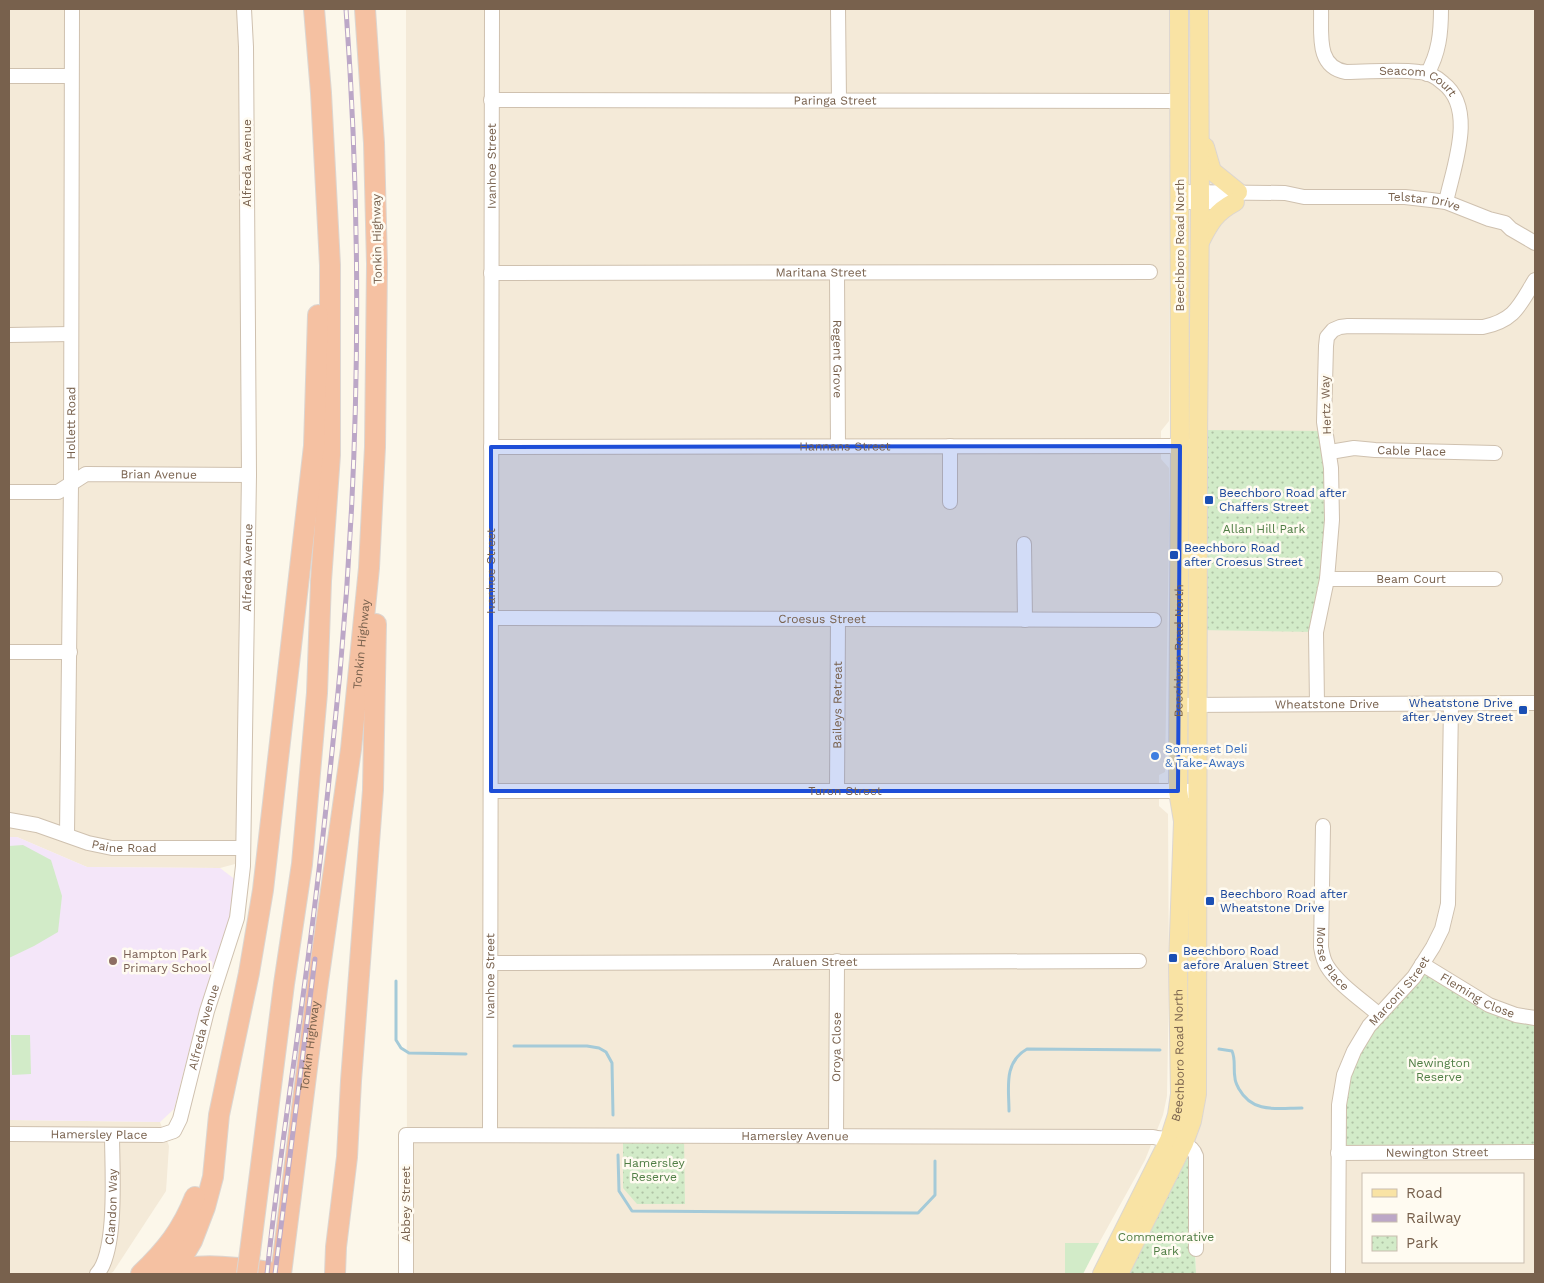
<svg xmlns="http://www.w3.org/2000/svg" width="1544" height="1283" font-family="'Work Sans',sans-serif">
	<style>
		.residential { fill: #f4ead8; fill-rule: evenodd }
		.education { fill: #f4e6f9 }
		.grass { fill: #d2ebc8 }
		.park { fill: url(#park-dots) }
		.lines { fill: none; stroke-linecap: round; stroke-linejoin: round }
		.stream { stroke: #a4cad8; stroke-width: 3 }
		.minor-casing { stroke: #cfc1af; stroke-width: 16 }
		.major-casing { stroke: #dcd6d1; stroke-width: 20 }
		.highway-casing { stroke: #dcd6d1; stroke-width: 22 }
		.minor { stroke: #fff; stroke-width: 14 }
		.major { stroke: #f9e3a4; stroke-width: 18 }
		.highway { stroke: #f5c1a2; stroke-width: 20 }
		.rail-casing { stroke: #bca7c7; stroke-width: 5 }
		.rail { stroke: #fffbf1; stroke-width: 3; stroke-dasharray: 9; stroke-linecap: butt }
		.highway-bridge-casing { stroke: #dcd6d1; stroke-width: 22; stroke-linecap: butt }
		.highway-bridge { stroke: #f5c1a2; stroke-width: 20 }
		.marked { fill: #1d4ed8; fill-opacity: 0.2; stroke: #1d4ed8; stroke-width: 4; stroke-linejoin: round }
		.transit-dot { fill: #1a4fb4; stroke: #fffbf1; stroke-width: 2 }
		.shop-dot { fill: #3f7fe0; stroke: #fffbf1; stroke-width: 2 }
		.education-dot { fill: #8d6e63; stroke: #fffbf1; stroke-width: 2 }
		.labels { text-anchor: middle; dominant-baseline: central; stroke-width: 5; stroke-linejoin: round; paint-order: stroke }
		.street-label { font-size: 12px; fill: #78614d; stroke: #fffbf1 }
		.transit-label { font-size: 12px; fill: #164399; stroke: #fffbf1; text-anchor: start }
		.park-label { font-size: 12px; fill: #4f7d44; stroke: #fffbf1 }
		.shop-label { font-size: 12px; fill: #366cbe; stroke: #fffbf1; text-anchor: start }
		.education-label { font-size: 12px; fill: #785e54; stroke: #fffbf1; text-anchor: start }
	</style>
	<defs>
		<pattern id="park-dots" width="8" height="8" patternUnits="userSpaceOnUse" patternTransform="scale(1.25)"><rect width="8" height="8" fill="#d2ebc8"/><path d="M2 2h.1M6 6h.1" fill="none" stroke="#afc2a5" stroke-width="1.8" stroke-linecap="round"/></pattern>
	</defs>
	<rect width="100%" height="100%" fill="#fcf7ea"/>
	<g class="residential">
		<path d="M9,9H249L253,39L250,860L220,868L87,867L17,837H9Z"/>
		<path d="M406,9H1170L1169,421L1161,431V459L1169,468V532L1165,772L1159,775V806L1168,814L1169,987L1167,1096L1163,1115L1145,1160L1099,1243H1065V1274H407Z"/>
		<path d="M1199,9H1535V1274H1196L1194,1151L1192,1121L1198,430ZM1363,1174H1523V1262H1363Z"/>
		<path d="M9,1120L160,1122L169,1146L166,1191L113,1272L109,1274H9Z"/>
	</g>
	<path class="education" d="M9,837H17L87,867L220,868L237,881L232,913L200,1008L174,1109L160,1122L9,1120Z"/>
	<g class="grass">
		<path d="M23,845L51,860L62,896L58,932L34,946L9,958V846Z"/>
		<path d="M11,1035H30L31,1074L12,1075Z"/>
		<path d="M1065,1243H1099L1083,1274H1065Z"/>
	</g>
	<g class="park">
		<path d="M1198,430L1326,431L1331,468L1316,632L1198,630Z"/>
		<path d="M1422,964L1468,992L1535,1018V1152L1338,1153L1347,1067Z"/>
		<path d="M623,1135H684L685,1204H637L623,1188Z"/>
		<path d="M1191,1146L1196,1274H1124Z"/>
	</g>
	<g class="lines">
		<g class="stream">
			<path d="M396,981V1040L401,1048L409,1053L466,1054"/>
			<path d="M514,1046H587L599,1048L606,1052L612,1063L613,1115"/>
			<path d="M1219,1049L1232,1051C1236,1060 1233,1068 1235,1078C1235,1082 1237,1085 1239,1089C1253,1114 1278,1108 1302,1108"/>
			<path d="M1009,1111C1009,1088 1003,1063 1027,1049L1160,1050"/>
			<path d="M618,1155L619,1191L632,1211L918,1213L935,1195V1161"/>
		</g>
		<defs>
			<g id="minor">
				<path d="M838,9L839,100"/>
				<path id="s1" d="M1321,9C1322,32 1315,67 1346,72C1370,72 1395,69 1419,72C1427,72 1437,77 1443,83C1477,109 1453,168 1446,202"/>
				<path d="M1427,74C1439,53 1441,33 1441,9"/>
				<path d="M9,76H71"/>
				<path id="s2" d="M491,100L1179,101"/>
				<path id="s3" d="M1180,192L1285,193L1304,197H1405L1431,200L1446,202L1489,219L1505,223L1511,229L1535,243"/>
				<path d="M1180,202H1236"/>
				<path id="s4" d="M491,273L1150,272"/>
				<path id="s5" d="M837,273L838,446"/>
				<path d="M9,335L71,334"/>
				<path id="s6" d="M491,447L1189,446"/>
				<path id="s7" d="M1330,452L1354,448L1375,450L1495,453"/>
				<path id="s8" d="M9,492H58L86,474L249,475"/>
				<path d="M950,502V446"/>
				<path d="M1024,544L1025,620"/>
				<path id="s9" d="M1327,579H1495"/>
				<path id="s10" d="M491,618L1154,620"/>
				<path d="M9,652H70"/>
				<path d="M1317,704L1316,632L1327,579L1332,520L1331,468L1324,422L1326,346L1327,337L1333,330L1340,327L1348,326L1483,327C1515,320 1519,306 1535,280"/>
				<path id="s11" d="M1187,705L1535,703"/>
				<path id="s12" d="M491,791H1198"/>
				<path id="s13" d="M837,791L838,619"/>
				<path id="s14" d="M9,820L37,825L88,843L112,848H243"/>
				<path id="s15" d="M1323,826L1321,947C1322,953 1323,960 1327,966C1338,984 1362,1000 1378,1014"/>
				<path id="s16" d="M67,835L71,484L72,9"/>
				<path id="s17" d="M490,963L1139,961"/>
				<path id="s18" d="M1422,964L1489,1005L1516,1015L1535,1018"/>
				<path id="s19" d="M9,1134L162,1135L174,1131L180,1119L207,1011L237,918L243,866L249,475L246,47L244,9"/>
				<path id="s20" d="M490,1135L492,9"/>
				<path id="s21" d="M836,1135L837,961"/>
				<path id="s22" d="M1338,1153L1535,1152"/>
				<path id="s23" d="M97,1274C118,1251 112,1167 112,1135"/>
				<path id="s24" d="M406,1274V1135L1153,1137C1167,1140 1191,1140 1196,1156V1249"/>
				<path id="s25" d="M1338,1274L1339,1105L1344,1075L1354,1051L1369,1026L1414,977L1433,947L1442,929L1448,904L1451,704"/>
			</g>
			<g id="major">
				<path d="M1205,147L1212,171L1238,192"/>
				<path d="M1200,242C1210,222 1216,212 1235,202"/>
				<path id="s26" d="M1102,1274L1169,1140L1177,1115L1180,1094L1178,964L1183,821L1178,791L1180,446L1179,9"/>
				<path d="M1119,1274L1184,1143L1192,1121L1197,1094L1198,446L1200,202L1199,9"/>
			</g>
			<g id="highway">
				<path d="M250,1252L284,984L302,864L317,693L321,581L330,455V265L321,93L314,9"/>
				<path d="M165,1272C198,1262 245,1267 278,1274"/>
				<path d="M166,1272L182,1258L192,1241L205,1207L213,1177L219,1115L249,973L263,890L314,446L318,315"/>
				<path d="M141,1274C166,1250 182,1230 195,1197"/>
				<path id="s27" d="M281,1274L317,989L351,749L369,568L375,447L377,264L374,143L365,9"/>
				<path d="M335,1274L336,1247L347,1157L351,1081L373,790L376,624"/>
			</g>
		</defs>
		<use href="#minor" class="minor-casing"/>
		<use href="#major" class="major-casing"/>
		<use href="#highway" class="highway-casing"/>
		<use href="#minor" class="minor"/>
		<use href="#major" class="major"/>
		<use href="#highway" class="highway"/>
		<defs>
			<g id="rail">
				<path d="M267,1274C278,1166 295,1059 309,951C321,859 331,765 340,672C360,452 362,230 346,9"/>
				<path d="M275,1274L315,959"/>
			</g>
		</defs>
		<use href="#rail" class="rail-casing"/>
		<use href="#rail" class="rail"/>
		<defs>
			<path id="highway-bridge" d="M247,1274L250,1252"/>
		</defs>
		<use href="#highway-bridge" class="highway-bridge-casing"/>
		<use href="#highway-bridge" class="highway-bridge"/>
	</g>
	<path class="marked" d="M1180,446L1178,791H491V447Z"/>
	<g class="transit-dot">
		<rect x="1204" y="495" width="10" height="10" rx="2.5"/>
		<rect x="1169" y="550" width="10" height="10" rx="2.5"/>
		<rect x="1518" y="705" width="10" height="10" rx="2.5"/>
		<rect x="1205" y="896" width="10" height="10" rx="2.5"/>
		<rect x="1168" y="953" width="10" height="10" rx="2.5"/>
	</g>
	<circle class="shop-dot" cx="1155" cy="756" r="5"/>
	<circle class="education-dot" cx="113" cy="961" r="5"/>
	<g class="labels">
		<g class="street-label">
			<text stroke="none"><textPath href="#s1" startOffset="150">Seacom Court</textPath></text>
			<text stroke="none"><textPath href="#s2" startOffset="344">Paringa Street</textPath></text>
			<text transform="translate(247 163) rotate(-90)">Alfreda Avenue</text>
			<text stroke="none"><textPath href="#s20" startOffset="969">Ivanhoe Street</textPath></text>
			<text stroke="none"><textPath href="#s3" startOffset="245">Telstar Drive</textPath></text>
			<text transform="translate(377 239) rotate(-91)">Tonkin Highway</text>
			<text transform="translate(1180 245) rotate(-90)">Beechboro Road North</text>
			<text stroke="none"><textPath href="#s4" startOffset="330">Maritana Street</textPath></text>
			<text stroke="none"><textPath href="#s5" startOffset="86">Regent Grove</textPath></text>
			<text transform="translate(1326 405) rotate(-92)">Hertz Way</text>
			<text stroke="none"><textPath href="#s16" startOffset="412">Hollett Road</textPath></text>
			<text stroke="none"><textPath href="#s6" startOffset="354">Hannans Street</textPath></text>
			<text stroke="none"><textPath href="#s7" startOffset="82">Cable Place</textPath></text>
			<text stroke="none"><textPath href="#s8" startOffset="155">Brian Avenue</textPath></text>
			<text stroke="none"><textPath href="#s19" startOffset="739">Alfreda Avenue</textPath></text>
			<text stroke="none"><textPath href="#s20" startOffset="564">Ivanhoe Street</textPath></text>
			<text stroke="none"><textPath href="#s9" startOffset="84">Beam Court</textPath></text>
			<text stroke="none"><textPath href="#s10" startOffset="331">Croesus Street</textPath></text>
			<text stroke="none"><textPath href="#s27" startOffset="635">Tonkin Highway</textPath></text>
			<text stroke="none"><textPath href="#s26" startOffset="641">Beechboro Road North</textPath></text>
			<text stroke="none"><textPath href="#s11" startOffset="140">Wheatstone Drive</textPath></text>
			<text stroke="none"><textPath href="#s13" startOffset="86">Baileys Retreat</textPath></text>
			<text stroke="none"><textPath href="#s12" startOffset="354">Turon Street</textPath></text>
			<text stroke="none"><textPath href="#s14" startOffset="119">Paine Road</textPath></text>
			<text stroke="none"><textPath href="#s15" startOffset="136">Morse Place</textPath></text>
			<text stroke="none"><textPath href="#s17" startOffset="325">Araluen Street</textPath></text>
			<text stroke="none"><textPath href="#s20" startOffset="159">Ivanhoe Street</textPath></text>
			<text stroke="none"><textPath href="#s25" startOffset="301">Marconi Street</textPath></text>
			<text stroke="none"><textPath href="#s18" startOffset="64">Fleming Close</textPath></text>
			<text stroke="none"><textPath href="#s19" startOffset="274">Alfreda Avenue</textPath></text>
			<text stroke="none"><textPath href="#s27" startOffset="230">Tonkin Highway</textPath></text>
			<text stroke="none"><textPath href="#s21" startOffset="88">Oroya Close</textPath></text>
			<text stroke="none"><textPath href="#s26" startOffset="236">Beechboro Road North</textPath></text>
			<text stroke="none"><textPath href="#s19" startOffset="90">Hamersley Place</textPath></text>
			<text stroke="none"><textPath href="#s24" startOffset="528">Hamersley Avenue</textPath></text>
			<text stroke="none"><textPath href="#s22" startOffset="99">Newington Street</textPath></text>
			<text transform="translate(406 1204) rotate(-90)">Abbey Street</text>
			<text stroke="none"><textPath href="#s23" startOffset="70">Clandon Way</textPath></text>
		</g>
		<g class="transit-label">
			<text x="1219" y="493">Beechboro Road after<tspan x="1219" dy="14">Chaffers Street</tspan></text>
			<text x="1184" y="548">Beechboro Road<tspan x="1184" dy="14">after Croesus Street</tspan></text>
			<text x="1513" y="703" text-anchor="end">Wheatstone Drive<tspan x="1513" dy="14">after Jenvey Street</tspan></text>
			<text x="1220" y="894">Beechboro Road after<tspan x="1220" dy="14">Wheatstone Drive</tspan></text>
			<text x="1183" y="951">Beechboro Road<tspan x="1183" dy="14">aefore Araluen Street</tspan></text>
		</g>
		<g class="park-label">
			<text x="1264" y="529">Allan Hill Park</text>
			<text x="1439" y="1063">Newington<tspan x="1439" dy="14">Reserve</tspan></text>
			<text x="654" y="1163">Hamersley<tspan x="654" dy="14">Reserve</tspan></text>
			<text x="1166" y="1237">Commemorative<tspan x="1166" dy="14">Park</tspan></text>
		</g>
		<g class="shop-label">
			<text x="1165" y="749">Somerset Deli<tspan x="1165" dy="14">&amp; Take-Aways</tspan></text>
		</g>
		<g class="education-label">
			<text x="123" y="954">Hampton Park<tspan x="123" dy="14">Primary School</tspan></text>
		</g>
	</g>
	<rect width="1544" height="1283" fill="none" stroke="#78614d" stroke-width="20"/>
	<rect x="1362" y="1173" width="162" height="90" fill="#fffbf1" stroke="#c9bdaf"/>
	<rect x="1372" y="1189" width="25" height="8" fill="#f9e3a4" stroke="#c9bdaf"/>
	<text x="1406" y="1198" font-size="15" fill="#78614d">Road</text>
	<rect x="1372" y="1214" width="25" height="8" fill="#bca7c7" stroke="#c9bdaf"/>
	<text x="1406" y="1223" font-size="15" fill="#78614d">Railway</text>
	<rect x="1372" y="1236" width="25" height="15" fill="url(#park-dots)" stroke="#c9bdaf"/>
	<text x="1406" y="1248" font-size="15" fill="#78614d">Park</text>
</svg>
